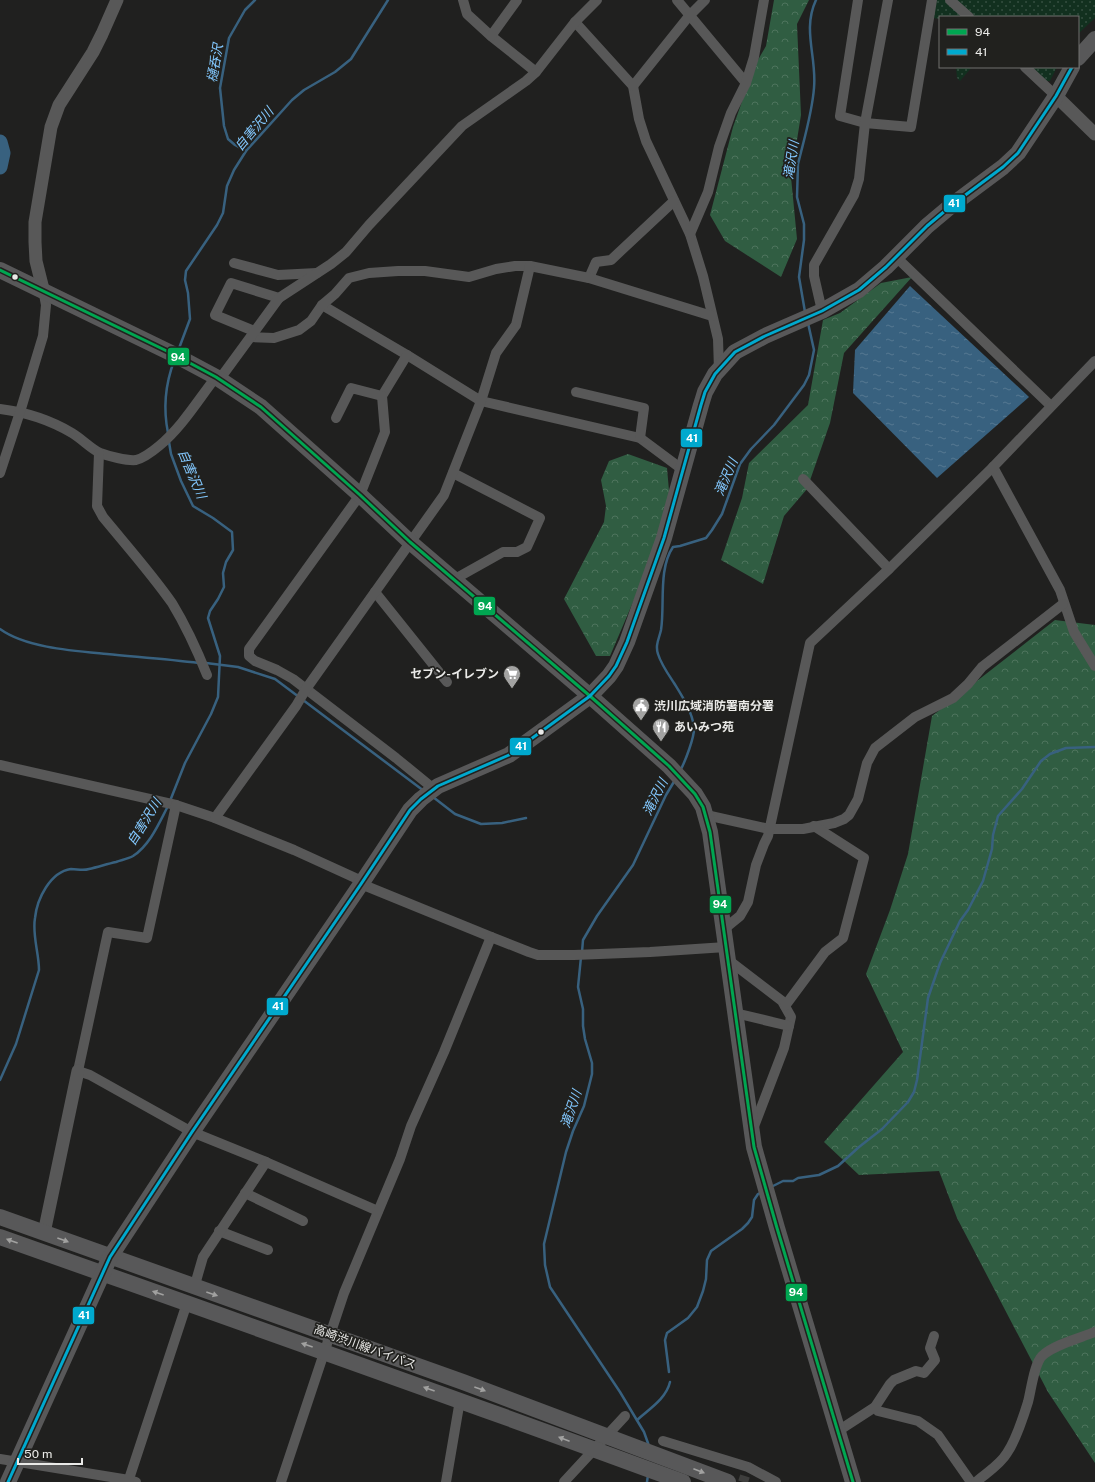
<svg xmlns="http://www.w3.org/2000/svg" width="1095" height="1482" font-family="'Public Sans','Noto Sans JP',sans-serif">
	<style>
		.grass { fill: url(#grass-dots) }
		.forest { fill: url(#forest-crowns) }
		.water { fill: url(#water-ripples) }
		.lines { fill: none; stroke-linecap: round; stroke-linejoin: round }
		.stream { stroke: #38617f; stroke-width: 2.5 }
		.river { stroke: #38617f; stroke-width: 15 }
		.minor-tunnel { stroke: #3e3e3d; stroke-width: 10; stroke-dasharray: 10 5; stroke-linecap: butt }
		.minor { stroke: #585858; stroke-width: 10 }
		.tertiary { stroke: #585858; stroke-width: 13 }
		.primary { stroke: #585859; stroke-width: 16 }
		.bus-1-casing { stroke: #21211e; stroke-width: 6 }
		.bus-2-casing { stroke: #21211e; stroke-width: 6 }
		.bus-1 { stroke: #00a651; stroke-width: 3 }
		.bus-2 { stroke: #00a9ce; stroke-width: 3 }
		.oneway { fill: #a1a1a0 }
		.bus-dot { fill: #eaeae8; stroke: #21211e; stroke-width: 1.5 }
		.labels { text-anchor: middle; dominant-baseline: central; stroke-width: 3.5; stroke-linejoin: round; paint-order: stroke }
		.poi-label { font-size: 12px; font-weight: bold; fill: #eaeae8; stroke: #21211e; text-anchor: start }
		.street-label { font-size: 12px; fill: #eaeae8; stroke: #21211e }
		.water-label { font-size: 13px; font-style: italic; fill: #83c8ff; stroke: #21211e }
		.line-badge { stroke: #21211e; stroke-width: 1.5 }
		.badge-label { font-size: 11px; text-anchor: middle; font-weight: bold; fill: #fff }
	</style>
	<defs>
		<pattern id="grass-dots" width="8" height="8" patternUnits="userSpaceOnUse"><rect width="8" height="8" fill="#12301f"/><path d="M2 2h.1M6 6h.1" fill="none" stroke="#354e40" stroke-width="1.8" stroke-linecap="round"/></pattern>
		<pattern id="forest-crowns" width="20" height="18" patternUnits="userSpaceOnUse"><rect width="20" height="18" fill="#305d42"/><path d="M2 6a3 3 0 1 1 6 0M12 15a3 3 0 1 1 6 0" fill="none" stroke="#4e745d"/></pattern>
		<pattern id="water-ripples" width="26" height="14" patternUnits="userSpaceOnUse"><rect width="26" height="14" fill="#38617f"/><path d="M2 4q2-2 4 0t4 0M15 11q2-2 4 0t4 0" fill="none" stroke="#557891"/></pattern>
	</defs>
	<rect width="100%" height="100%" fill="#20201f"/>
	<g class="grass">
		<path d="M936,0H1095V18L1078,34V17H940V19L933,18Z"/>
		<path d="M956,67H972L960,81L957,78Z"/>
		<path d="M1032,67H1057L1050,81H1046Z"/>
	</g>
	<g class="forest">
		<path d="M774,0H809L797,24L801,115L791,177L797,239L781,277L725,241L710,215L733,127L755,65L766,46Z"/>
		<path d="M912,277L844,353L830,423L807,489L784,516L763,584L721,560L742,498L749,463L808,405L823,320L840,313L881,283Z"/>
		<path d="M628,454L667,468L671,513L610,656H596L564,599L604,522L606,506L601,480L609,461Z"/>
		<path d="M1055,620L1095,625V1463L1048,1392L957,1218L939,1171L859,1175L824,1142L903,1052L866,974L890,910L908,854L932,716Z"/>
	</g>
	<path class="water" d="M910,286L1029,397L937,478L853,393L855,350Z"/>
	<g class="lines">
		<g class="stream">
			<path d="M246,151L235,145L228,139L224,126L220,88L229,38L245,10L255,0"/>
			<path d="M805,312L799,277L804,240V224L797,197L798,164C804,139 812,114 814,88C817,57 802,30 816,0"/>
			<path d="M178,351L190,319L188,293L185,280L186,271L217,225L223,213L227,186L234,170L246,151L292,100L304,90L335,72L351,59L388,0"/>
			<path d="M168,433C163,408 165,385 174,361"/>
			<path d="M169,442L171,454L181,481L193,506L213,518L232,532L233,550L226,562L223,573L224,587L218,599L210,611L208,618L220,656L218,697L211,714L185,763L170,801"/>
			<path d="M0,629C26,648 75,651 107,654C138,657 168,659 199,663"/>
			<path d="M206,663L238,667L275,679L299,697"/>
			<path d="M303,700L424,791"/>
			<path d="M680,771C685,762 695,736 694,727C692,711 682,696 674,683C668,674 661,664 658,654C655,645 659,639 661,630C665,605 658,569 673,547L680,546L706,538L712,530L722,514L740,464L751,449L774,425L804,385L809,375L814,350L808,323"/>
			<path d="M433,797L455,814L481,824L502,823L526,818"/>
			<path d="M582,952L583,940L597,916L633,865L666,795L675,780"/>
			<path d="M581,957L578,987L583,1009V1026L585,1039L592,1063V1074L584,1106L573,1131L566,1152L544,1244L545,1265L550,1287L620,1392L644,1432L649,1446"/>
			<path d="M0,1080L16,1044L39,970C39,953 32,935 35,918C37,899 50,872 71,869C77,869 83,871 89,869C98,867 107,864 116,862C121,860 128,859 133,856C150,845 159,823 168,806"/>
			<path d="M771,1187L783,1181H793L798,1178L819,1175L838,1166L859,1147L882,1129L908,1102L914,1092L917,1080L928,998L940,963L960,921L968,910L983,881L992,849L993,835L998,816L1022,789L1041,761L1050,754L1066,748L1095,747"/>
			<path d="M669,1372L665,1340L667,1333L688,1318L697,1307L703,1291L706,1279L707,1260L711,1251L742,1229L748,1223L752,1217L754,1200L758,1194L762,1192"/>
			<path d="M637,1420C649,1409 666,1399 670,1382"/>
			<path d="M647,1482L648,1475"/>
		</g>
		<path class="river" d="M0,142L3,153L0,167"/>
		<path class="minor-tunnel" d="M743,1482L745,1476"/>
		<g class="minor">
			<path d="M463,0L467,14L491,36L536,72"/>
			<path d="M677,0L746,83"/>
			<path d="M858,0L840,116L865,123L911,127L932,0"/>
			<path d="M950,0L969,17"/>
			<path d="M575,22L633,86L639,119L646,141L690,234L703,276L718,339L719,370"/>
			<path d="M491,36L517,0"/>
			<path d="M1025,67L1056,96"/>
			<path d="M633,86L689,16L705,0"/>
			<path d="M690,234L708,192L719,147L731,113L746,83L754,57L764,0"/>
			<path d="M896,257L1051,406"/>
			<path d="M234,263L278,275L317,273"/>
			<path d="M589,278L596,262L611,260L674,201"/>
			<path d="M322,305L407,355L481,401L640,438L683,470"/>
			<path d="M822,311L814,276V265L854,195L859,179L865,123L888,0"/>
			<path d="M254,331L215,315L231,283L279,298"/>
			<path d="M251,337L274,338L299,330L311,321L322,305L335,294L349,278L369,273L398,271H425L469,277L496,269L515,266H530L589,278L712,316"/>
			<path d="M407,355L382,396L385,432L360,495L249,649V656L255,661L277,670L293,679L396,758L434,789"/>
			<path d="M219,380L279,298L331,264L346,252L369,225L462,126L526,81L536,72L575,22L597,0"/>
			<path d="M576,392L644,408L640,438"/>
			<path d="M0,409C25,412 50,420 72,433C82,439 90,448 100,453C108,456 127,461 136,460C144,458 153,451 159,446C182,427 198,400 216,377"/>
			<path d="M336,418L351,388L382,396"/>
			<path d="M99,453L97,506L103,517C126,545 151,573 172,603C186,626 197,650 207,675"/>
			<path d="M993,467L1060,590L1074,632L1095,666"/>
			<path d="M0,473L20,412L43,336L46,305L43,289"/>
			<path d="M453,473L540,518L527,547L517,552H503L453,580"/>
			<path d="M803,479L889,569"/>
			<path d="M375,592L447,682"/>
			<path d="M0,765L176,805L215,818L294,850L362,881"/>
			<path d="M176,805L147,938L108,932L78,1071L90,1075L192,1132L266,1162"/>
			<path d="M706,815L769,829H803L834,823L844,819L849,815L858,799L867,763L875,748L915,717L953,698L968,684L982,667L1063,604"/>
			<path d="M215,818L296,706L306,689L444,495L481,401L496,353L516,325L530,266"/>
			<path d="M361,884L491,937L529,952L538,955H574L650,952L726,947"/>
			<path d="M724,929L740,916L748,902L756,865L764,844L768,836L810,643L889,569L993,467L1095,361"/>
			<path d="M727,959L782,1001L791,1017L784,1048L753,1129"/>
			<path d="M785,1006L825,952L843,938L864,858L814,826"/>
			<path d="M735,1013L789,1026"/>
			<path d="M245,1193L303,1221"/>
			<path d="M219,1231L268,1250"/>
			<path d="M194,1288L203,1257L266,1162L378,1211"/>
			<path d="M875,1407L878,1411L918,1421L938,1435L971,1482"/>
			<path d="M838,1431L875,1407L890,1384L894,1380L916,1371L924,1373L935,1360L930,1348L934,1336"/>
			<path d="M663,1441L748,1467L776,1482"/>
			<path d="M0,1459L129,1480L136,1482"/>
			<path d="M128,1482L187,1303"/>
			<path d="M281,1482L344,1293L400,1159L411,1126L444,1052L491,937"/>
			<path d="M446,1482L460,1400"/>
			<path d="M564,1482L625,1416"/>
			<path d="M976,1482C986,1473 1000,1465 1007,1453C1016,1440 1023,1418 1028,1402C1031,1391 1034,1364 1042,1356C1053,1345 1080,1338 1095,1332"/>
		</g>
		<g class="tertiary">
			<path d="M1056,96L1095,134"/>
			<path d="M43,289L36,261L35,242V222L51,127L59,105L93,52L102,34L117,0"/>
			<path d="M44,1233L78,1071"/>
		</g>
		<g class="primary">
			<path d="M1078,58L1095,39"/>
			<path d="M0,270L173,354L216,377L261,407L360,495L410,542L590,696L669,766L695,794L703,807L710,832L754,1147L777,1228L853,1482"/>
			<path d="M0,1217L463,1382L728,1482"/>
			<path d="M0,1237C228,1318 456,1398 683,1482"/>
			<path d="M8,1482L110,1257L192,1132L361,884L410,810L421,799L438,786L509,755L590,696L609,676L616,666L627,642L664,538L701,405L705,392L715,374L735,352L765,336L822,311L859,290L886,267L927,226L952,205L1003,167L1018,153L1056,96L1072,67"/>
		</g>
		<defs>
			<path id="bus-1" d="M0,270L173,354L216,377L261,407L360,495L410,542L590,696L669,766L695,794L703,807L710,832L754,1147L777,1228L853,1482"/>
			<path id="bus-2" d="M8,1482L110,1257L192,1132L361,884L410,810L421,799L438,786L509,755L590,696L609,676L616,666L627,642L664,538L701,405L705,392L715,374L735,352L765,336L822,311L859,290L886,267L927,226L952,205L1003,167L1018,153L1056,96L1072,67"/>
		</defs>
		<use href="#bus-1" class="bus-1-casing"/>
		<use href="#bus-2" class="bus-2-casing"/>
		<use href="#bus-1" class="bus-1"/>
		<use href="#bus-2" class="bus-2"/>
	</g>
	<defs><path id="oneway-solid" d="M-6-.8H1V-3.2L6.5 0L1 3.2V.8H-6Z"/></defs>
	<g class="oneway">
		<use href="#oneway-solid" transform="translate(63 1240) rotate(20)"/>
		<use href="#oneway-solid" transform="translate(12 1241) rotate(-160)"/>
		<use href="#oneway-solid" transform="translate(158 1293) rotate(-161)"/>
		<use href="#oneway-solid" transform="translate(212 1294) rotate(19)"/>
		<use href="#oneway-solid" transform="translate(307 1345) rotate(-161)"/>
		<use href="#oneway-solid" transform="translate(429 1389) rotate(-160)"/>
		<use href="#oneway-solid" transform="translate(480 1389) rotate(20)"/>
		<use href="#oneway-solid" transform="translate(564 1439) rotate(-159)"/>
		<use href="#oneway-solid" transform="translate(699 1471) rotate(21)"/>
	</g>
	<defs>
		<symbol id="supermarket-pin" viewBox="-11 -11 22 30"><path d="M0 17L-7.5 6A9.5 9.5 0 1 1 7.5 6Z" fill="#a3a3a2" stroke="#21211e"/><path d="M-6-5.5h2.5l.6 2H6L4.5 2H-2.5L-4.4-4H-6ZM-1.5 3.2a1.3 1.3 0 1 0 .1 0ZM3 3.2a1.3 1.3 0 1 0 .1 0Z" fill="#fff"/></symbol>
		<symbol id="civic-pin" viewBox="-11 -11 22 30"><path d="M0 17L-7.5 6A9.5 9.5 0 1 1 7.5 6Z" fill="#a3a3a2" stroke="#21211e"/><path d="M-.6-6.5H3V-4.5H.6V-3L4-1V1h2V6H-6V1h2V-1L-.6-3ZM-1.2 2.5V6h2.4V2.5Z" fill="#fff"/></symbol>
		<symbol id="restaurant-pin" viewBox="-11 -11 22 30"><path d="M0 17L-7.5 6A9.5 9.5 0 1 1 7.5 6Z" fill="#a3a3a2" stroke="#21211e"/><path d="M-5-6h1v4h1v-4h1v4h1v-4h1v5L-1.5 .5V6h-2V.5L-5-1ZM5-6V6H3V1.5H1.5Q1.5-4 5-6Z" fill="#fff"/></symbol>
	</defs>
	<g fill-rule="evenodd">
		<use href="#supermarket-pin" x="502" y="664" width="20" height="27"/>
		<use href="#civic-pin" x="631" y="696" width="20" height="27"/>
		<use href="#restaurant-pin" x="651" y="717" width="20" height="27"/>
	</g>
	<g class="bus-dot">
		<circle cx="15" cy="277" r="3.5"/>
		<circle cx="541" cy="732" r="3.5"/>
	</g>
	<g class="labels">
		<g class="poi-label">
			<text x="499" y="674" text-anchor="end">セブン-イレブン</text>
			<text x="654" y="706">渋川広域消防署南分署</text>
			<text x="674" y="727">あいみつ苑</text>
		</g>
		<g class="street-label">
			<text transform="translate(365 1347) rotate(20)">高崎渋川線バイパス</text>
		</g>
		<g class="water-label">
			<text transform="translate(215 63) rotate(-80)">樋呑沢</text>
			<text transform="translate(254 129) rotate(-50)">自害沢川</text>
			<text transform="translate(791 160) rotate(-81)">滝沢川</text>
			<text transform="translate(192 474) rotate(67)">自害沢川</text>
			<text transform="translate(726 477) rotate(-67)">滝沢川</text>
			<text transform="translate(655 797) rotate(-63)">滝沢川</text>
			<text transform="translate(144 822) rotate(-58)">自害沢川</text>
			<text transform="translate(571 1109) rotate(-71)">滝沢川</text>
		</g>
	</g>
	<g class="line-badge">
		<rect x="943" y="194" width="23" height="19" rx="4" fill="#00a9ce"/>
		<rect x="167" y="347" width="23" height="19" rx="4" fill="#00a651"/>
		<rect x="680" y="428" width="23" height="20" rx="4" fill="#00a9ce"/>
		<rect x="473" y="596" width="23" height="20" rx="4" fill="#00a651"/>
		<rect x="509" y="737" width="23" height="19" rx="4" fill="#00a9ce"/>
		<rect x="709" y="895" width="23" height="19" rx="4" fill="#00a651"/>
		<rect x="266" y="997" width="23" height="19" rx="4" fill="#00a9ce"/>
		<rect x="785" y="1283" width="23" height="19" rx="4" fill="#00a651"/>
		<rect x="72" y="1306" width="23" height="19" rx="4" fill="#00a9ce"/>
	</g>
	<g class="badge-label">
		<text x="954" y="207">41</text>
		<text x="178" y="361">94</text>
		<text x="692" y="442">41</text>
		<text x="485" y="610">94</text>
		<text x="521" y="750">41</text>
		<text x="720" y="908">94</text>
		<text x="278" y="1010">41</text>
		<text x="796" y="1296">94</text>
		<text x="84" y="1319">41</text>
	</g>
	<rect x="939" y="16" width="140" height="52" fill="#21211e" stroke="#71716f"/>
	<rect x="947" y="29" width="20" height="6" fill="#00a651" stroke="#71716f"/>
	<text x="975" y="36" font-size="12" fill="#eaeae8">94</text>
	<rect x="947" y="49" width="20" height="6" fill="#00a9ce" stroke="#71716f"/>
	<text x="975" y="56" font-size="12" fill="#eaeae8">41</text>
	<path d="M18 1458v6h64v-6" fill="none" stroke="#eaeae8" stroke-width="2"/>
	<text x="24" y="1458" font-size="12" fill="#eaeae8" stroke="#21211e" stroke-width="3" paint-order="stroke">50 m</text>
</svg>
